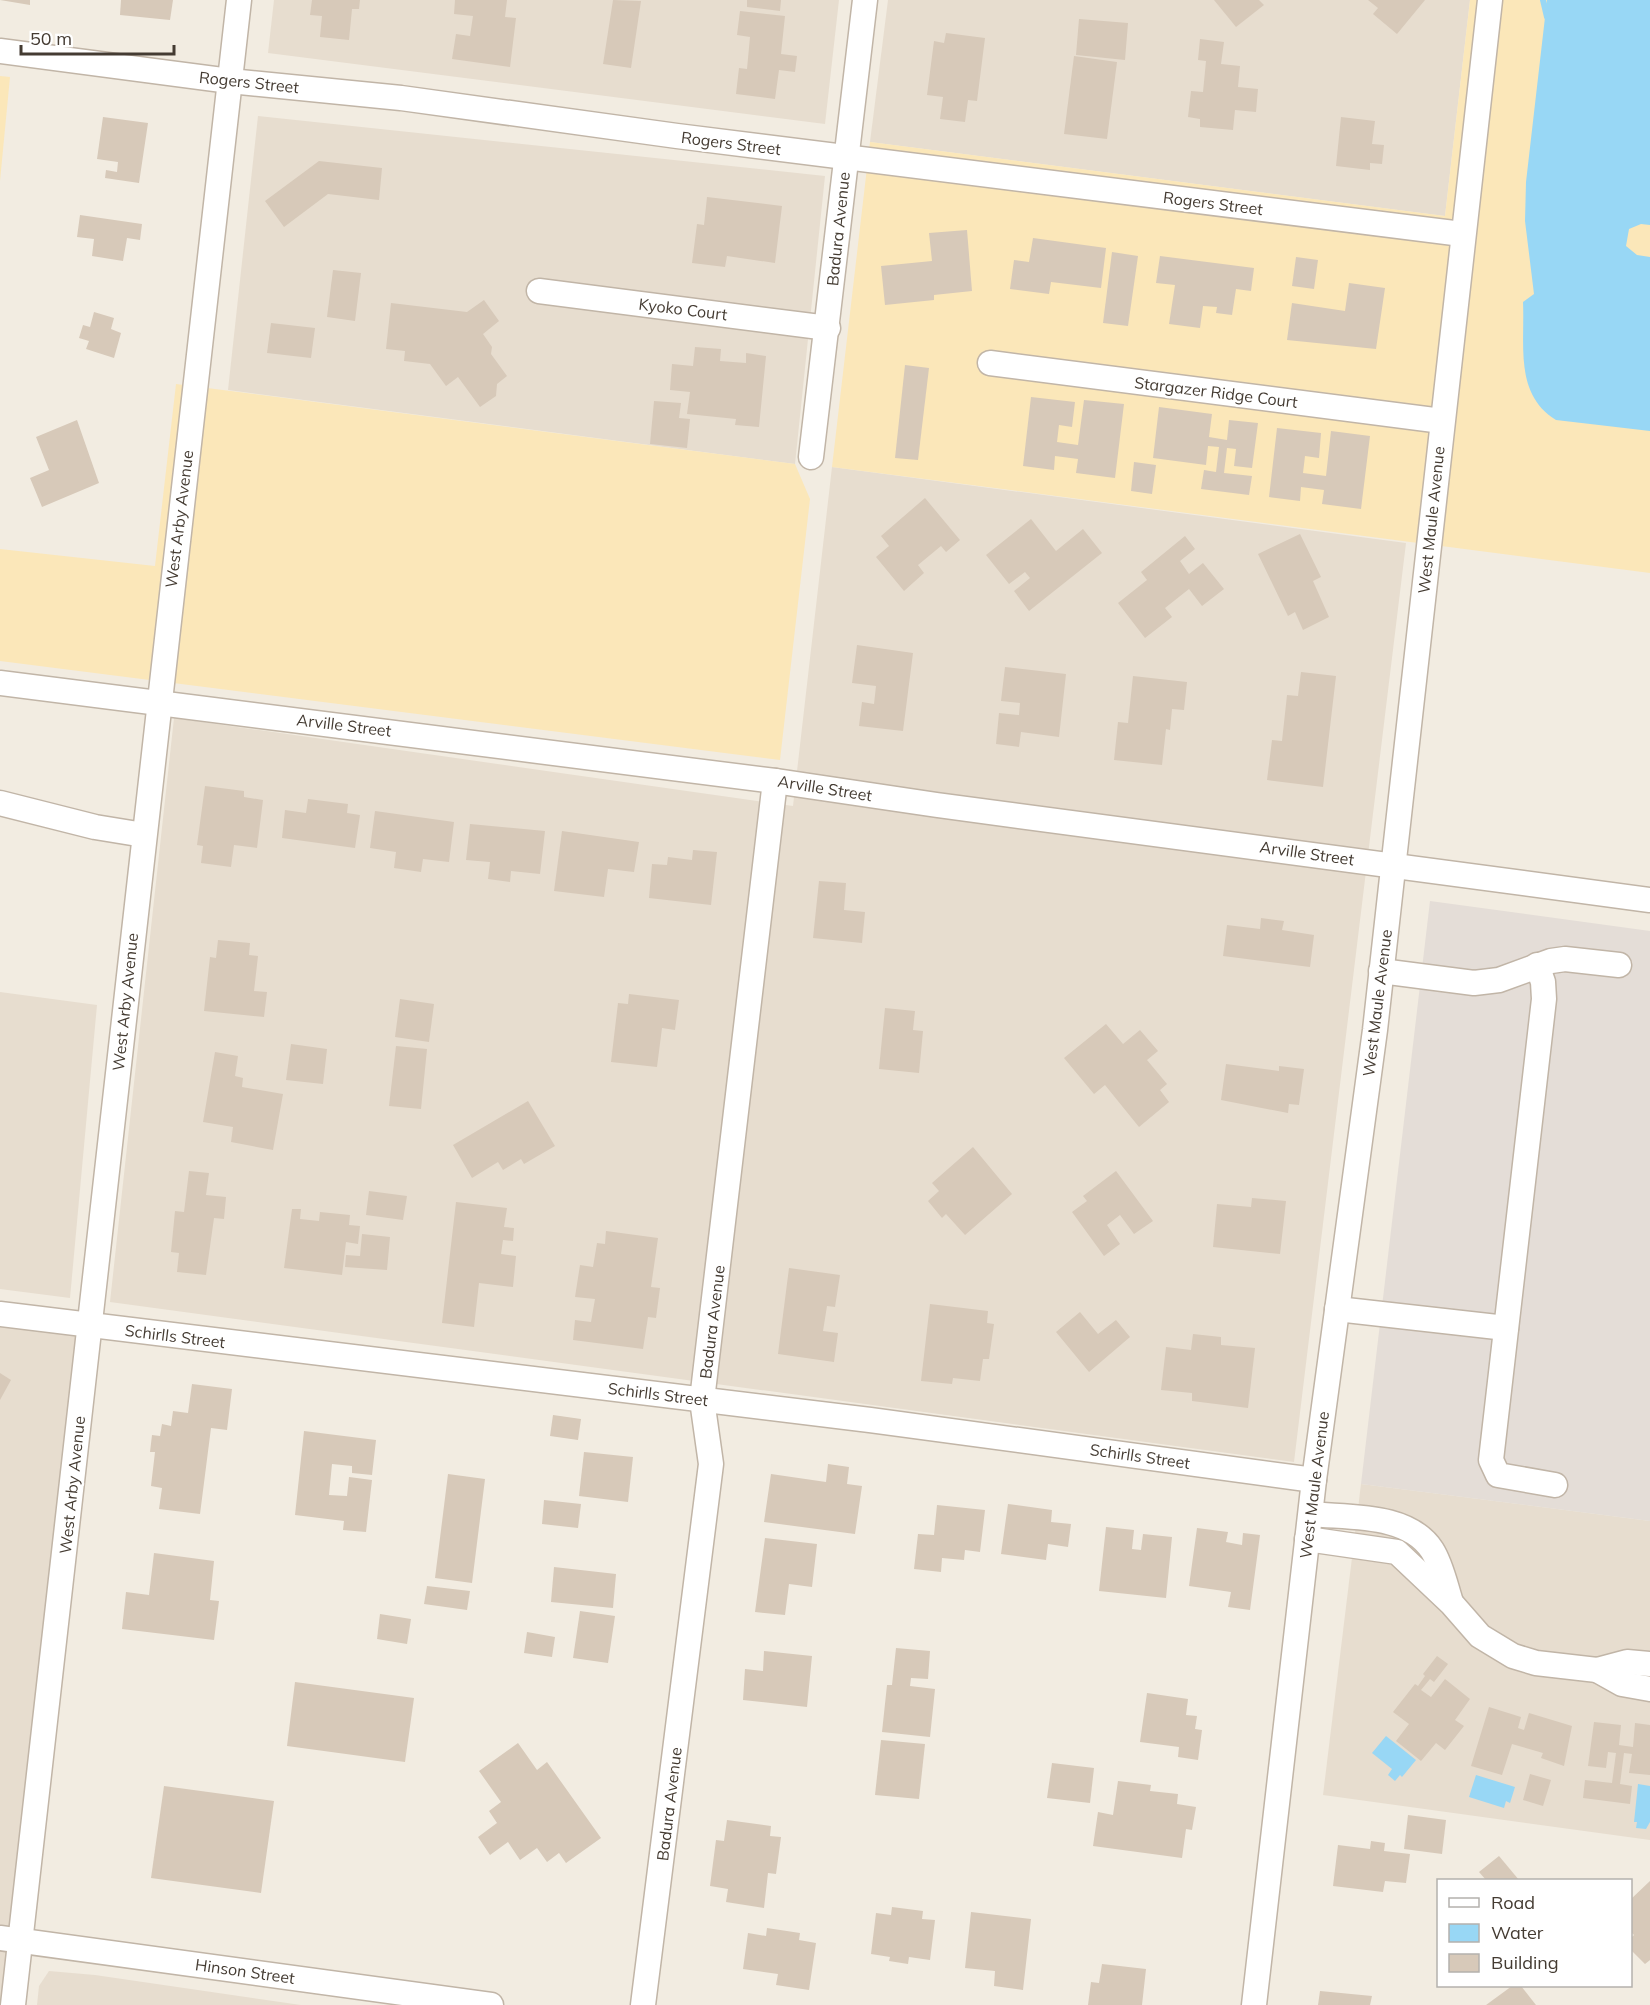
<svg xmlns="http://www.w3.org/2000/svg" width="1650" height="2005" font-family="Mulish,sans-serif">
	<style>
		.residential { fill: #e7ddcf }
		.industrial { fill: #e4ddd7 }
		.sand { fill: #fbe7b9 }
		.water { fill: #98d7f5 }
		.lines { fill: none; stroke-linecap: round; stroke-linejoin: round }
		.stream { stroke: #98d7f5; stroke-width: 6 }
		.building { fill: #d7c9b9 }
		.minor-casing { stroke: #c1b5a7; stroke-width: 27 }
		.minor { stroke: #fff; stroke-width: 24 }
		.labels { text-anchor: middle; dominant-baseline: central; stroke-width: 5; stroke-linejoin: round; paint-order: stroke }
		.street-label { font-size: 16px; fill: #443b32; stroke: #fff }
	</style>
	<rect width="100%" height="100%" fill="#f2ece1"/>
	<g class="residential">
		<path d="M274,0H839L825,124L268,53Z"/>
		<path d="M888,0H1470L1445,216L870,142Z"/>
		<path d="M258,116L825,176L795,464L228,390Z"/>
		<path d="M832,467L1406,543L1294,1462L110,1302L174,718L793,806Z"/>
		<path d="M0,992L97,1005L70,1298L0,1289Z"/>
		<path d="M0,1309L89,1320L4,2005H0Z"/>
		<path d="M1361,1484L1650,1521V1840L1323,1795Z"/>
		<path d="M49,1971L95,1975L301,2005H37L39,1986Z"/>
	</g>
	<path class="industrial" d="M1430,901L1650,931V1521L1361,1484Z"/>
	<g class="sand">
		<path d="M1470,0H1650V573L832,467L870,142L1445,216Z"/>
		<path d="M0,76L10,77L0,181Z"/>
		<path d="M176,384L795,464L810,499L780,760L0,661V549L155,566Z"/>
	</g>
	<g class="water">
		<path d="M1547,0H1650V225L1641,224L1629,229L1626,246L1637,255L1650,257V431L1556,420C1514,394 1525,345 1523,302L1534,294L1525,221L1526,182Z"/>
		<path d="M1386,1736L1416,1760L1402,1777L1400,1775L1395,1781L1388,1775L1392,1769L1372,1753Z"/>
		<path d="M1476,1775L1515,1787L1510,1803L1506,1801L1504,1808L1469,1797Z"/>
		<path d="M1638,1784L1650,1786V1822L1646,1829L1636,1828L1637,1822H1634Z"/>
	</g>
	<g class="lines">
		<path class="stream" d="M1543,0L1547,17"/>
	</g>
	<g class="building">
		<path d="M0,0H30V5Z"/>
		<path d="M121,0H173L170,20L120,15Z"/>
		<path d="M312,0H360L359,9H352L349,40L320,37L322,16L310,15Z"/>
		<path d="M455,0H507L505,17L516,18L510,67L452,59L456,34L470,36L473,16L454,14Z"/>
		<path d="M613,0L641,1L631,68L603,64Z"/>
		<path d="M747,0H781L780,11L747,7Z"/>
		<path d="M1214,0H1259L1264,5L1236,27Z"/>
		<path d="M1368,0H1425L1397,34L1373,14L1378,8Z"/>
		<path d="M740,11L785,16L781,54L797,56L795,72L779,70L775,99L736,94L739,68L747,69L750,37L737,35Z"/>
		<path d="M1079,19L1128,23L1125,60L1076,55Z"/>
		<path d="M946,33L985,38L977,101L968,100L965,122L940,119L943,97L927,95L934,41L944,43Z"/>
		<path d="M1200,39L1224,42L1221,64L1240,66L1238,87L1258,89L1256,112L1235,110L1233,130L1200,127V119L1188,117L1191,91L1203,92L1206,61L1198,60Z"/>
		<path d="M1074,56L1117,62L1107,139L1064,134Z"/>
		<path d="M103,117L148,123L139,183L105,178L106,170L117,172L118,162L97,159Z"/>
		<path d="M1341,117L1375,121L1372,144L1384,145L1382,164L1370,163V170L1336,166Z"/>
		<path d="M319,161L382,168L379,200L328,194L284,227L265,201Z"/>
		<path d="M707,197L782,206L775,263L727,256L725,267L692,263L697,224L704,225Z"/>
		<path d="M80,215L142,224L140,240L127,238L123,261L92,256L94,239L77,237Z"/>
		<path d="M967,230L972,291L934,295V300L885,305L881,266L932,261L929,233Z"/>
		<path d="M1033,238L1106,248L1101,288L1051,282L1049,294L1010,289L1014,260L1029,262Z"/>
		<path d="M1112,252L1138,256L1128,326L1103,323Z"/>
		<path d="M1160,256L1254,268L1251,291L1236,289L1232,315L1216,313L1217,307L1203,306L1200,328L1169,324L1175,285L1156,283Z"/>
		<path d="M1296,257L1318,260L1314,289L1292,286Z"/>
		<path d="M333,270L361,273L355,321L327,317Z"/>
		<path d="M1349,283L1385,288L1376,349L1287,340L1292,303L1345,311Z"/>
		<path d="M484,300L499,321L483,334L492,347L491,354L507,376L497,384L496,396L480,407L458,377L446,386L430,364L404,361L405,351L386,349L391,303L467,312Z"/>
		<path d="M94,312L114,318L111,329L121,333L114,358L86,349L89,341L79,338L83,325L90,327Z"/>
		<path d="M271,323L315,328L311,358L267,353Z"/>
		<path d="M695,347L721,349L720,361L746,363V353L766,356L759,427L735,425L736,419L687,414L690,392L670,390L672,364L693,366Z"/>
		<path d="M905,365L929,368L918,460L895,458Z"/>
		<path d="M1031,397L1075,402L1072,427L1059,425L1057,442L1078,445L1084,400L1124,404L1115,478L1076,473L1078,459L1055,456L1054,470L1023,466Z"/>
		<path d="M654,401L681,403L679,418L690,419L687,448L650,444Z"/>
		<path d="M1159,407L1212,414L1209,437L1227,440L1229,420L1258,423L1252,468L1234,466L1236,449L1227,448L1224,473L1252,476L1249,495L1201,489L1204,470L1216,472L1219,447L1208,446L1206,465L1153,458Z"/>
		<path d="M77,420L99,483L42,507L30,478L49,470L36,437Z"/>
		<path d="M1277,428L1321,433L1319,458L1305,456L1303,473L1326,476L1331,431L1370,436L1361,509L1322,504L1324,490L1301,487L1300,501L1269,497Z"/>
		<path d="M1134,462L1156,465L1152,494L1131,491Z"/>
		<path d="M925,498L960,540L946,552L941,546L918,565L924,573L904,591L876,557L889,546L881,536Z"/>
		<path d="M1031,519L1056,551L1083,529L1102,553L1029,611L1014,591L1030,578L1025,572L1009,584L986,555Z"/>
		<path d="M1300,534L1321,577L1313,581L1329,617L1303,630L1295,612L1288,616L1258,554Z"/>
		<path d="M1185,536L1195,549L1180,561L1189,574L1203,563L1224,589L1202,606L1189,589L1165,608L1172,617L1145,638L1118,603L1147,580L1141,572Z"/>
		<path d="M857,645L913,653L903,731L859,726L862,702L874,704L876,686L852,683Z"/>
		<path d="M1005,667L1066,674L1059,737L1021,732L1019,747L996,744L999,713L1019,715L1020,703L1001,701Z"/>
		<path d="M1301,672L1336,676L1323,787L1267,780L1272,740L1282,741L1287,695L1298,696Z"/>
		<path d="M1133,676L1187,682L1184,710L1172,709L1170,730L1166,729L1162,765L1114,760L1118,722L1128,723Z"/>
		<path d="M205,786L244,791V797L263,800L257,848L234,845L231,867L201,863L203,846L197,845Z"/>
		<path d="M308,799L348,804L347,813L360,815L355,848L282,838L285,810L306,813Z"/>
		<path d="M375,811L454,822L449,862L423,859L421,872L394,868L396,852L370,848Z"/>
		<path d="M470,824L545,831L540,874L511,871L510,882L488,879L490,862L466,860Z"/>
		<path d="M562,831L639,842L634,872L608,869L604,897L554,891Z"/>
		<path d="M693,850L717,852L711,905L649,898L652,864L667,865L668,857L692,860Z"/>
		<path d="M819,881L846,883L844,910L865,912L862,943L813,938Z"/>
		<path d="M1261,918L1284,921L1282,930L1314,935L1310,967L1223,956L1227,925L1260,929Z"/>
		<path d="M218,940L250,943L249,955L258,956L254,991L267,992L264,1017L204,1011L210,957L216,958Z"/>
		<path d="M629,994L679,1000L675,1030L662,1028L657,1067L611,1062L618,1003L628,1004Z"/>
		<path d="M400,999L434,1004L429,1042L395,1037Z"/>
		<path d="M885,1008L915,1011L913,1030L923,1031L919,1073L879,1069Z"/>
		<path d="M1106,1024L1123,1044L1140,1030L1158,1051L1147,1060L1167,1084L1160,1090L1169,1102L1139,1127L1105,1085L1094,1094L1064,1058Z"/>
		<path d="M291,1044L327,1049L323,1084L286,1080Z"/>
		<path d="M396,1046L427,1049L421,1109L389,1106Z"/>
		<path d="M215,1052L238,1056L235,1076L243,1078L242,1087L283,1094L273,1150L231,1142L233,1127L203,1122Z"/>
		<path d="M1226,1064L1279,1071V1066L1304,1069L1299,1105L1289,1104L1288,1113L1221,1100Z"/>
		<path d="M528,1101L555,1146L524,1164L521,1159L503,1170L498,1162L472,1178L453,1145Z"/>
		<path d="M973,1147L1012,1194L965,1235L946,1214L942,1218L928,1201L939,1191L932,1183Z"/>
		<path d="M189,1171L209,1173L206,1195L226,1197L224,1219L214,1218L206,1275L177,1272L179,1253L171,1252L175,1211L184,1212Z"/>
		<path d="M1116,1171L1153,1221L1134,1234L1120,1215L1107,1225L1120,1244L1104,1256L1072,1212L1087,1201L1083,1196Z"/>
		<path d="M369,1191L407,1196L403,1220L366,1215Z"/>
		<path d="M1252,1198L1286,1201L1280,1254L1213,1247L1217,1204L1251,1207Z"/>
		<path d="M456,1202L507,1208L504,1227L514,1228L513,1241L503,1240L501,1254L516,1256L513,1287L479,1283L474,1327L442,1323Z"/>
		<path d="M292,1209H301L300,1219L319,1221L320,1212L350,1215L349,1225L360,1226L358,1244L346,1242L342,1275L284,1268Z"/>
		<path d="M606,1231L658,1238L651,1287L660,1288L656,1318L648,1317L643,1349L573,1340L575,1320L591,1322L595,1299L575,1297L580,1265L593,1267L597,1243L605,1244Z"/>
		<path d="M362,1234L390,1237L387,1270L345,1267L346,1255L360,1256Z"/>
		<path d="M789,1268L840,1275L835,1307L827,1306L823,1331L838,1333L834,1362L778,1354Z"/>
		<path d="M930,1304L988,1311L987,1323L994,1324L989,1359H983L980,1381L953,1378L952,1384L921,1381Z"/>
		<path d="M1080,1312L1098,1334L1116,1320L1130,1337L1089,1372L1056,1332Z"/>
		<path d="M1193,1334L1221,1337V1345L1255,1348L1248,1408L1192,1401V1393L1161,1390L1166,1347L1191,1350Z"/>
		<path d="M0,1373L11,1380L0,1400Z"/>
		<path d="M192,1384L232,1389L227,1430L211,1428L200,1514L159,1509L162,1488L151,1486L155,1452H150L152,1435L160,1436L162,1424L171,1426L173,1411L188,1413Z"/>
		<path d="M553,1415L581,1419L578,1440L550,1436Z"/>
		<path d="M304,1431L376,1440L372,1475L352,1473V1466L332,1464L329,1495L347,1496L349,1477L372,1480L366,1532L343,1530L344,1521L295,1515Z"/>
		<path d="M584,1452L633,1457L628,1502L579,1496Z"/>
		<path d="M828,1464L849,1467L847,1484L862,1486L855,1534L764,1522L771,1474L826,1482Z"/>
		<path d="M448,1474L485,1479L472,1583L435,1578Z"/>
		<path d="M544,1500L581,1504L578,1528L542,1524Z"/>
		<path d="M1008,1504L1052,1510L1051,1522L1071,1524L1068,1547L1048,1544L1046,1560L1001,1554Z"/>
		<path d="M937,1505L985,1510L980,1552L965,1550L964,1560L942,1558L941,1572L914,1569L918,1534L934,1535Z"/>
		<path d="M1106,1527L1134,1530L1132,1549L1141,1550L1143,1534L1172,1537L1166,1598L1099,1591Z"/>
		<path d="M1197,1528L1228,1532L1226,1542L1242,1545L1243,1533L1260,1535L1250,1610L1228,1607L1231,1592L1189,1586Z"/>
		<path d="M765,1538L817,1544L812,1587L789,1584L785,1615L755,1612Z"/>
		<path d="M154,1553L214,1561L210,1600L219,1601L214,1640L122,1629L126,1592L149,1595Z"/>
		<path d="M554,1567L616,1574L613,1608L551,1602Z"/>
		<path d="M427,1586L470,1591L467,1610L424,1604Z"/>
		<path d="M580,1611L615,1616L608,1663L573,1658Z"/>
		<path d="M380,1614L411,1619L407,1644L377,1639Z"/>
		<path d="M527,1632L555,1637L552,1657L524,1653Z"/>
		<path d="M896,1648L930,1651L928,1679L911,1678L910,1686L935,1689L930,1737L882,1732L887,1685H892Z"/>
		<path d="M764,1651L812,1656L807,1707L743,1700L745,1669L763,1671Z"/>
		<path d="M1437,1656L1448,1664L1434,1682L1430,1679L1421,1690L1431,1697L1445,1679L1470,1699L1455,1720L1464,1726L1445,1750L1436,1743L1421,1761L1396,1741L1409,1724L1393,1712L1415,1684L1418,1686L1425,1676L1423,1674Z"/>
		<path d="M295,1682L414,1698L405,1762L287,1746Z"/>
		<path d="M1147,1693L1188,1699L1186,1715L1197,1716L1195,1729L1202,1730L1198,1760L1178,1757L1179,1747L1140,1742Z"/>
		<path d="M1489,1707L1521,1717L1518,1728L1524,1730L1529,1713L1572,1726L1564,1766L1541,1758L1543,1753L1512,1744L1502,1775L1471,1766Z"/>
		<path d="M1594,1722L1621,1725L1619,1745L1633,1747L1635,1723L1650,1725V1775L1629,1773L1632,1754L1624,1753L1620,1784L1632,1786L1630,1804L1583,1798L1585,1780L1612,1783L1616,1753L1608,1752L1606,1768L1588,1766Z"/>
		<path d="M881,1740L925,1744L919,1799L875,1795Z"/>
		<path d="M518,1743L537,1770L547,1762L601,1838L566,1863L559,1853L547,1862L537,1848L520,1860L508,1842L490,1855L478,1837L497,1823L489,1811L501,1802L479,1771Z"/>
		<path d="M1052,1763L1094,1768L1090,1803L1047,1798Z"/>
		<path d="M1530,1774L1551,1780L1543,1806L1523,1800Z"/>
		<path d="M1118,1781L1151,1785L1150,1791L1178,1794L1177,1804L1196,1807L1192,1830L1186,1829L1182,1858L1093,1846L1098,1812L1113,1815Z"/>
		<path d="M164,1786L274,1801L261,1893L151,1878Z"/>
		<path d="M1408,1815L1446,1820L1442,1854L1404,1849Z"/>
		<path d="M727,1820L771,1826L770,1836L781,1837L776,1874L768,1873L764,1908L726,1902L728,1889L710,1886L716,1840L724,1841Z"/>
		<path d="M1371,1841L1385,1843L1384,1851L1410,1854L1406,1883L1385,1881L1383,1892L1333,1886L1338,1845L1370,1849Z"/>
		<path d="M1499,1856L1519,1880H1486L1479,1872Z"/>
		<path d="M1650,1881V1960L1645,1964L1630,1949V1939L1634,1935L1630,1931V1900Z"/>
		<path d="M892,1907L923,1911L922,1919L935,1920L930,1960L909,1957L908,1964L889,1961L890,1957L871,1954L876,1913L891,1915Z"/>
		<path d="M971,1912L1031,1919L1023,1990L994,1986L995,1971L965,1968Z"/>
		<path d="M767,1928L800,1933L799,1940L816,1943L809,1990L776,1985L778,1974L743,1969L748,1933L766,1936Z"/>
		<path d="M1102,1964L1146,1969L1142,2005H1088L1091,1982L1099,1983Z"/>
		<path d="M1512,1986H1521L1536,2005H1486Z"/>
		<path d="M1320,1991L1372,1996L1370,2005H1318Z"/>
	</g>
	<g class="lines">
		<defs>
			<g id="minor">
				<path d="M0,51L230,81L401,98L677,136L1462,234"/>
				<path d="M539,291L828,328"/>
				<path d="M990,363L1442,421"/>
				<path d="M811,457L865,0"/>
				<path d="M0,683L775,781L937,805L1650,900"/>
				<path d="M0,803L95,827L144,835"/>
				<path d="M1537,965L1543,982L1544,999L1491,1460L1498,1475L1555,1485"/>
				<path d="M1381,971L1474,983L1499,980L1551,961L1565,959L1619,965"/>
				<path d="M1337,1309L1506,1328"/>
				<path d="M0,1314L870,1420L1314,1480"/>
				<path d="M1311,1514C1349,1518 1408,1513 1432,1550C1441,1564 1445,1583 1450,1599"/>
				<path d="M1307,1539L1397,1552L1452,1604L1480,1636L1513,1656L1536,1663L1597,1670L1622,1684L1650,1689"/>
				<path d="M1597,1670L1627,1662L1650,1664"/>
				<path d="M0,1938L491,2005"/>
				<path d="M13,2005L239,0"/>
				<path d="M643,2005L711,1464L702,1400L775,781"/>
				<path d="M1254,2005L1314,1480L1375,1030L1490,0"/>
			</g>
		</defs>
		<use href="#minor" class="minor-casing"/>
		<use href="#minor" class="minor"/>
	</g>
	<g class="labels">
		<g class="street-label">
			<text transform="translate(249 82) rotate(6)">Rogers Street</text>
			<text transform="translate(731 143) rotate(7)">Rogers Street</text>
			<text transform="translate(1213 203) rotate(7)">Rogers Street</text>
			<text transform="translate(838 229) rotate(-84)">Badura Avenue</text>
			<text transform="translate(683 309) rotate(7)">Kyoko Court</text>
			<text transform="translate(1216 392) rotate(7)">Stargazer Ridge Court</text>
			<text transform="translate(179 519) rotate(-83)">West Arby Avenue</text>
			<text transform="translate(1431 520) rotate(-84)">West Maule Avenue</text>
			<text transform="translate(344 725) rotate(7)">Arville Street</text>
			<text transform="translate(825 788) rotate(9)">Arville Street</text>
			<text transform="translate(1307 853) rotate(8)">Arville Street</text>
			<text transform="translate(125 1002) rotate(-84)">West Arby Avenue</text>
			<text transform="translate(1377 1003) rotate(-83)">West Maule Avenue</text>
			<text transform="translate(712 1322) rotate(-83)">Badura Avenue</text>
			<text transform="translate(175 1336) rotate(7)">Schirlls Street</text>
			<text transform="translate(658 1394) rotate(7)">Schirlls Street</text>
			<text transform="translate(1140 1456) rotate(8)">Schirlls Street</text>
			<text transform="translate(72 1485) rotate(-84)">West Arby Avenue</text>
			<text transform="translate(1314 1485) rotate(-83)">West Maule Avenue</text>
			<text transform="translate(669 1804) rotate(-83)">Badura Avenue</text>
			<text transform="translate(245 1971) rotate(8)">Hinson Street</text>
		</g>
	</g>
	<rect x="1437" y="1879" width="195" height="108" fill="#ffffff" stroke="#b4b1ad" stroke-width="1.5"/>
	<rect x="1449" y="1898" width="30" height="9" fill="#ffffff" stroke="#b4b1ad" stroke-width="1.5"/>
	<text x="1491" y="1909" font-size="18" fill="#443b32">Road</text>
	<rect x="1449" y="1924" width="30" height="18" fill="#98d7f5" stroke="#b4b1ad" stroke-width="1.5"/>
	<text x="1491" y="1939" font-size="18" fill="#443b32">Water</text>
	<rect x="1449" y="1954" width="30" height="18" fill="#d7c9b9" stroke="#b4b1ad" stroke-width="1.5"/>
	<text x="1491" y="1969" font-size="18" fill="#443b32">Building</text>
	<path d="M21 45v9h153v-9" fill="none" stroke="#443b32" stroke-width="3"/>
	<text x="30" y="45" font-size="18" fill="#443b32" stroke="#ffffff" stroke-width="4.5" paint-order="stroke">50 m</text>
</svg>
